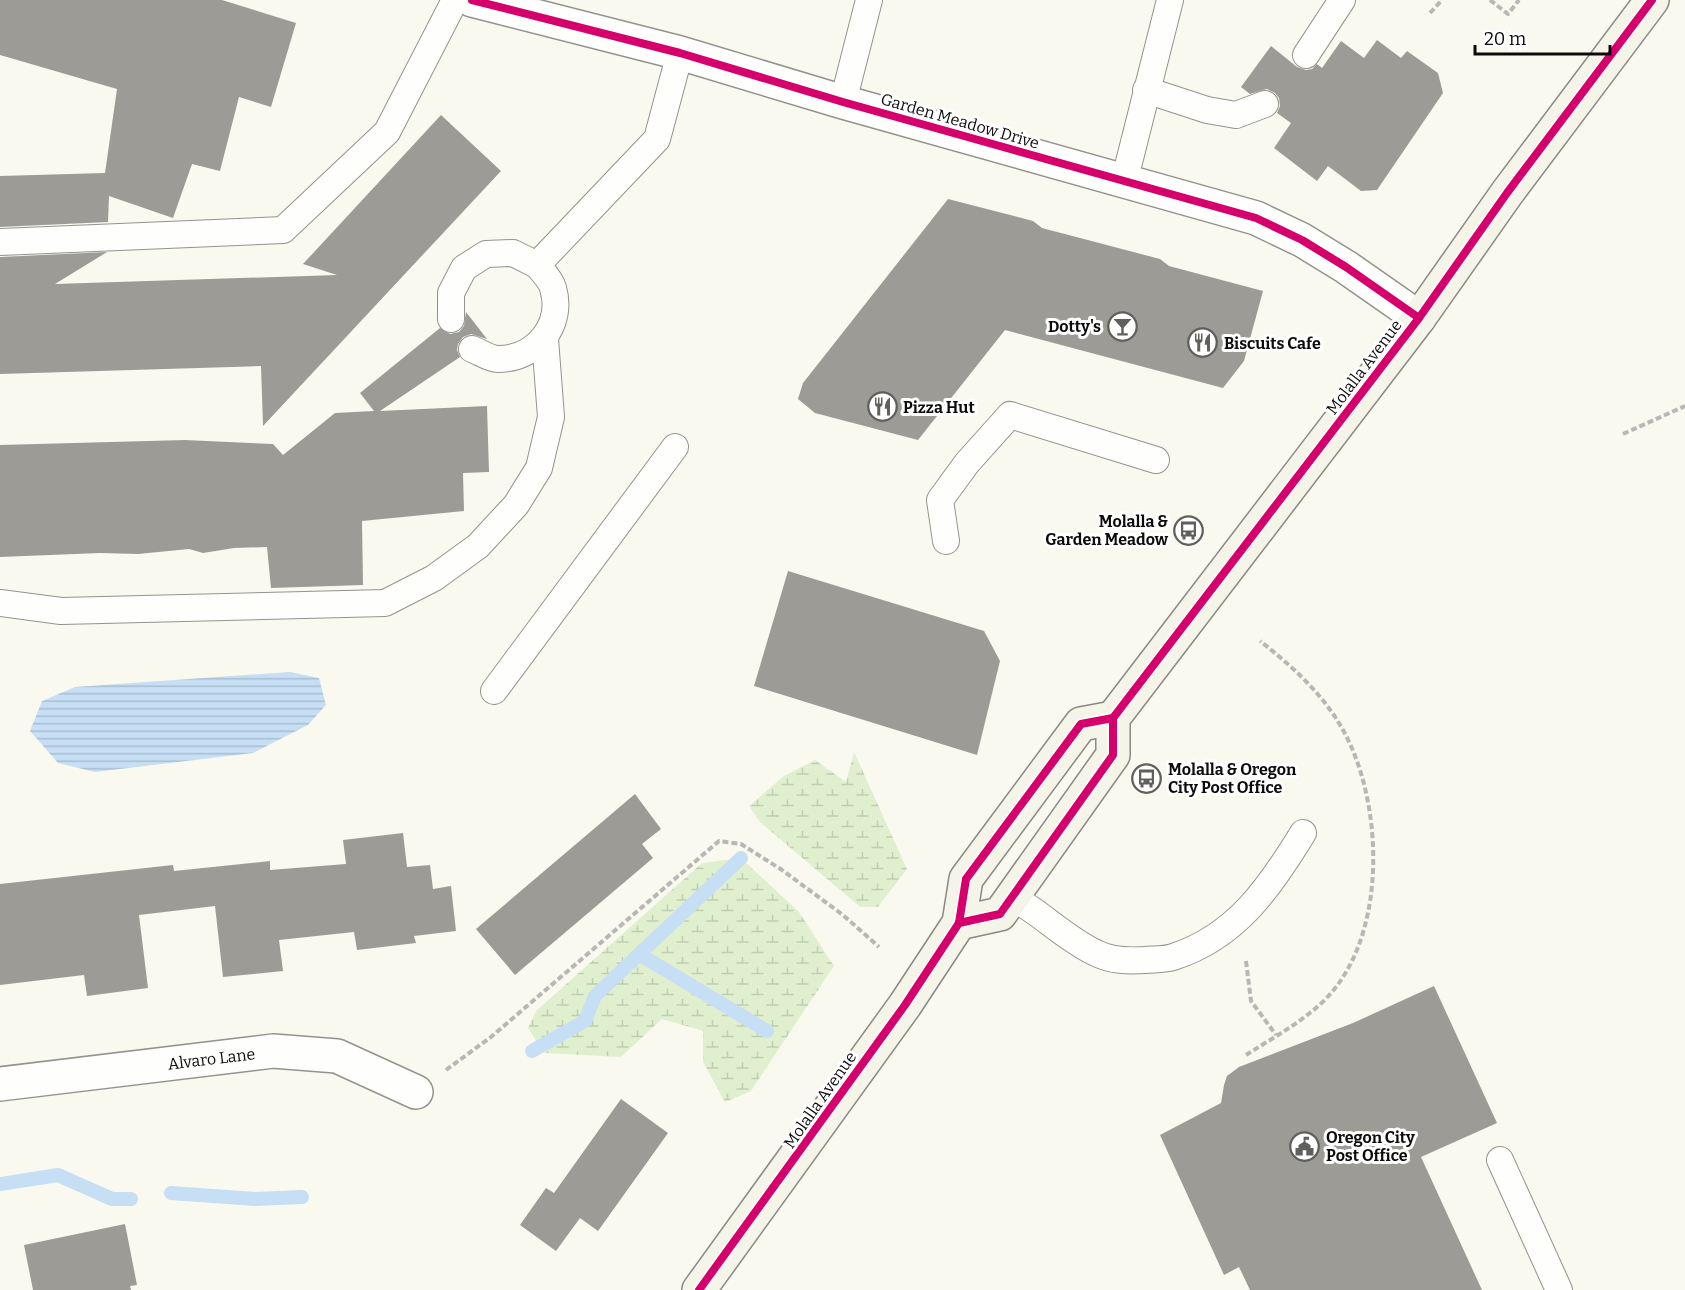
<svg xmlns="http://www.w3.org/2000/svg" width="1685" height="1290" font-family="Bitter,serif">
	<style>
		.wetland { fill: url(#wetland-marsh) }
		.water { fill: url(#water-rules) }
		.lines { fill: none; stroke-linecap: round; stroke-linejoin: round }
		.stream { stroke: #c6dff4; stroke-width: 14 }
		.building { fill: #9c9b95 }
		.service-casing { stroke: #93938e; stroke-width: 28 }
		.minor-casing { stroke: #93938e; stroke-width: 36 }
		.secondary-casing { stroke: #8a8985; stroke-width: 36 }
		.path { stroke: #b7b7b5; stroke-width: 4; stroke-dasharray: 6 3; stroke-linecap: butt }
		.service { stroke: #fefefd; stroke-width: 26 }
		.minor { stroke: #fefefd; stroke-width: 33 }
		.secondary { stroke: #f4f4e8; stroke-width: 33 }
		.cycleway-casing { stroke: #fff; stroke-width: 11 }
		.cycleway { stroke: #d6006c; stroke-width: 8 }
		.labels { text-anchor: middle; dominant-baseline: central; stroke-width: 6; stroke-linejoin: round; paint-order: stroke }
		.street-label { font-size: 16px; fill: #0c0c0c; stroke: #fff }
		.poi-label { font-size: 16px; font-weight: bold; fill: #0c0c0c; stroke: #fff; text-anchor: start }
	</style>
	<defs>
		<pattern id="wetland-marsh" width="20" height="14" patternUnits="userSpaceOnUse" patternTransform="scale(1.5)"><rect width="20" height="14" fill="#e0f0cf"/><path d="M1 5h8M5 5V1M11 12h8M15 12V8" fill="none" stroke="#bfcdb1"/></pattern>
		<pattern id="water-rules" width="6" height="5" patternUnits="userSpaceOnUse" patternTransform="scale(1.5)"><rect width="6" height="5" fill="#c6dff4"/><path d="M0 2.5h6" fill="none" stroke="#a9bed0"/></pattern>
	</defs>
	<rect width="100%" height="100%" fill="#faf9ef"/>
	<g class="wetland">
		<path d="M854,752L907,869L878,907H860L760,822L749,806L784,776L815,760L846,782Z"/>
		<path d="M741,858L799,912L834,966L751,1091L725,1102L703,1062V1031L662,1019L621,1057L544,1053L528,1028L536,1011L702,863Z"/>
	</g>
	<path class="water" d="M290,672L319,678L326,705L308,725L253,753L95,772L58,763L30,731L42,701L75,687Z"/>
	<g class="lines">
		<g class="stream">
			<path d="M639,954L767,1031"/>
			<path d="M532,1051L585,1021L595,996L741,858"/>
			<path d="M0,1184L58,1175L112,1199H131"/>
			<path d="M171,1193L255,1199L302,1197"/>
		</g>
	</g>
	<g class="building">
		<path d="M0,0H222L296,23L271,107L239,97L220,171L192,164L173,218L109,196L108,222L0,227V176L105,173L117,89L0,55Z"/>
		<path d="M1377,40L1401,58L1407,51L1438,73L1443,93L1377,190L1361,191L1328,166L1317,181L1274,148L1291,123L1277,113L1280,106L1279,98L1275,93L1267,89L1250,94L1241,87L1271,46L1297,67L1306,70L1312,69L1317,64L1322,68L1341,41L1364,58Z"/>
		<path d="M441,115L501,171L263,426L261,366L0,374V257L107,252L55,284L337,275L303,264Z"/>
		<path d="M948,199L1033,221L1042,228L1160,259L1169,266L1263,291L1244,361L1223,388L1005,330L918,440L815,413L798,399L803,383Z"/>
		<path d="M466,312L487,339L471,334L463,337L458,344L457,350L460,357L380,411L487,406L489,472L463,473L464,511L362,521L363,585L271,588L267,547L234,548L203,553L189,549L138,554L100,553L0,557V445L185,440L273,444L283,455L335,413L374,411L360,393L440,328L450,334L459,332L464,326Z"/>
		<path d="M788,571L984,631L1000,661L977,755L754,686Z"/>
		<path d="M635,794L661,829L642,844L653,858L515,975L476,929Z"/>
		<path d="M403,833L407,867L430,865L433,889L451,886L456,931L414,936L416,943L357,950L354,932L279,940L283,971L223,977L215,906L139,915L148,988L87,996L84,975L0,985V884L173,865L174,871L270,861V870L346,864L343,840Z"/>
		<path d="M1434,986L1497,1123L1421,1157L1482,1290H1250L1239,1267L1224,1275L1160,1135L1221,1103L1224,1085L1227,1076L1239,1067L1353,1023Z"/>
		<path d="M621,1099L668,1133L598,1231L580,1218L556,1251L520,1225L546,1188L554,1193Z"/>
		<path d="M125,1224L137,1285L130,1286L131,1290H33L24,1245Z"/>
	</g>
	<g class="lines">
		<defs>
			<g id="service">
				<path d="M1306,55L1342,0"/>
				<path d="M1146,90L1207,110L1236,115L1265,104"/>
				<path d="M843,102L869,0"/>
				<path d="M1124,182L1170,0"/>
				<path d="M0,242L283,230L387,132L455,0"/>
				<path d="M451,319V293L464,268L486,254L513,253L537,265"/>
				<path d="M472,349C480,352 490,359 498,359C536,359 564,325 553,288C551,280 542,271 537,265L657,139L680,53"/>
				<path d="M946,541L940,500L967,463L1010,415L1156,460"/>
				<path d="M0,603L61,611L385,603L434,578L478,546L516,505L539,468L551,417L545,339"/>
				<path d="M494,691L675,447"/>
				<path d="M1012,897C1041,913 1066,939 1096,953C1111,961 1129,961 1145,960C1154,959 1164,960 1173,957C1236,937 1270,887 1303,833"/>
				<path d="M1500,1160L1559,1290"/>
			</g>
			<g id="minor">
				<path d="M472,0L680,53L843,102L1256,218L1302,240L1346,267L1419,318"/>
				<path id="s1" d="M0,1084L273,1051L337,1056L416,1092"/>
			</g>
			<g id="secondary">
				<path d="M959,923L1000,914L1113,755V718L1419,318L1507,193L1652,0"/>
				<path d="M699,1290L905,1005L959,923L966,879L1081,724L1113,718"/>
			</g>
		</defs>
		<use href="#service" class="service-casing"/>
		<use href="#minor" class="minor-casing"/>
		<use href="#secondary" class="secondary-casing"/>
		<g class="path">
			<path d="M1490,0L1508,14L1519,0"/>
			<path d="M1430,13L1442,0"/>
			<path d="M1623,434L1685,406"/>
			<path d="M1246,961L1251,1001L1276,1035"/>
			<path d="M1246,1055C1277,1035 1314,1016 1336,987C1387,921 1382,800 1343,730C1323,694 1292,666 1260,641"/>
			<path d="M446,1070L491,1037L719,841L741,844L782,870L843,915L879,947"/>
		</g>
		<use href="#service" class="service"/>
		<use href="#minor" class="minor"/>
		<use href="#secondary" class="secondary"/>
		<defs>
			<g id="cycleway">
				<path d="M472,0L680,53L843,102L1256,218L1302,240L1346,267L1419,318"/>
				<path d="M959,923L1000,914L1113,755V718L1419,318L1507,193L1652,0"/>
				<path d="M699,1290L905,1005L959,923L966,879L1081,724L1113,718"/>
			</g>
		</defs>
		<use href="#cycleway" class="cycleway-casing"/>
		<use href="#cycleway" class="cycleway"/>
	</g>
	<defs>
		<symbol id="bar-ring" viewBox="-11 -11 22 22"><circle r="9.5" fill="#fff" stroke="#5f5f5b" stroke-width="1.5"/><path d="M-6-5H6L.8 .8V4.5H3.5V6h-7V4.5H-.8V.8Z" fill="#5f5f5b"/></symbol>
		<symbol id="restaurant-ring" viewBox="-11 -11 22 22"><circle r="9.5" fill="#fff" stroke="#5f5f5b" stroke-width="1.5"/><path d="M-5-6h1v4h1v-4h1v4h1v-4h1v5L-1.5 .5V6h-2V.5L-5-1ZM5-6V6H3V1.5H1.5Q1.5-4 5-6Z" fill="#5f5f5b"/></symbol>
		<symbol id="bus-ring" viewBox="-11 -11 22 22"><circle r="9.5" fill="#fff" stroke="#5f5f5b" stroke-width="1.5"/><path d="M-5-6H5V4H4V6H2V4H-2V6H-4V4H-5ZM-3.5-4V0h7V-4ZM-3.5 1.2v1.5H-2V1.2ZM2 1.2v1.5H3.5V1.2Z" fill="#5f5f5b"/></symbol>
		<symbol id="civic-ring" viewBox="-11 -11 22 22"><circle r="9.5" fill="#fff" stroke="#5f5f5b" stroke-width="1.5"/><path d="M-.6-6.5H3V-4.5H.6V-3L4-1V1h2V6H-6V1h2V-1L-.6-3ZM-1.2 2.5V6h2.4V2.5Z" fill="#5f5f5b"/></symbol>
	</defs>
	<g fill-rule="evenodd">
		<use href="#bar-ring" x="1106" y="310" width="33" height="33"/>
		<use href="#restaurant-ring" x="1186" y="326" width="33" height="33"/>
		<use href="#restaurant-ring" x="866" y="390" width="33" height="33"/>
		<use href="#bus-ring" x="1172" y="514" width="33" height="33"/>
		<use href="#bus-ring" x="1130" y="762" width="33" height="33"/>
		<use href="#civic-ring" x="1288" y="1130" width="33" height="33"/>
	</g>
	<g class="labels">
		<g class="street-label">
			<text transform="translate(960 121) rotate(16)">Garden Meadow Drive</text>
			<text transform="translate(1364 367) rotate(-53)">Molalla Avenue</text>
			<text stroke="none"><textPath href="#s1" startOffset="213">Alvaro Lane</textPath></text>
			<text transform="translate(820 1100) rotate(-55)">Molalla Avenue</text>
		</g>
		<g class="poi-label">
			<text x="1101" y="326" text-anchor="end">Dotty's</text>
			<text x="1224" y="343">Biscuits Cafe</text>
			<text x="903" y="407">Pizza Hut</text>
			<text x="1168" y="521" text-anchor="end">Molalla &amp;<tspan x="1168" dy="18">Garden Meadow</tspan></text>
			<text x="1168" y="769">Molalla &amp; Oregon<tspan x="1168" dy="18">City Post Office</tspan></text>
			<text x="1326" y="1137">Oregon City<tspan x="1326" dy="18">Post Office</tspan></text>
		</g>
	</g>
	<path d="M1475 45v9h135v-9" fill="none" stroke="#0c0c0c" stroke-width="3"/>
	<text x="1484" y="45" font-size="18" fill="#0c0c0c" stroke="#ffffff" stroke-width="4.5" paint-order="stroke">20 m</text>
</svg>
